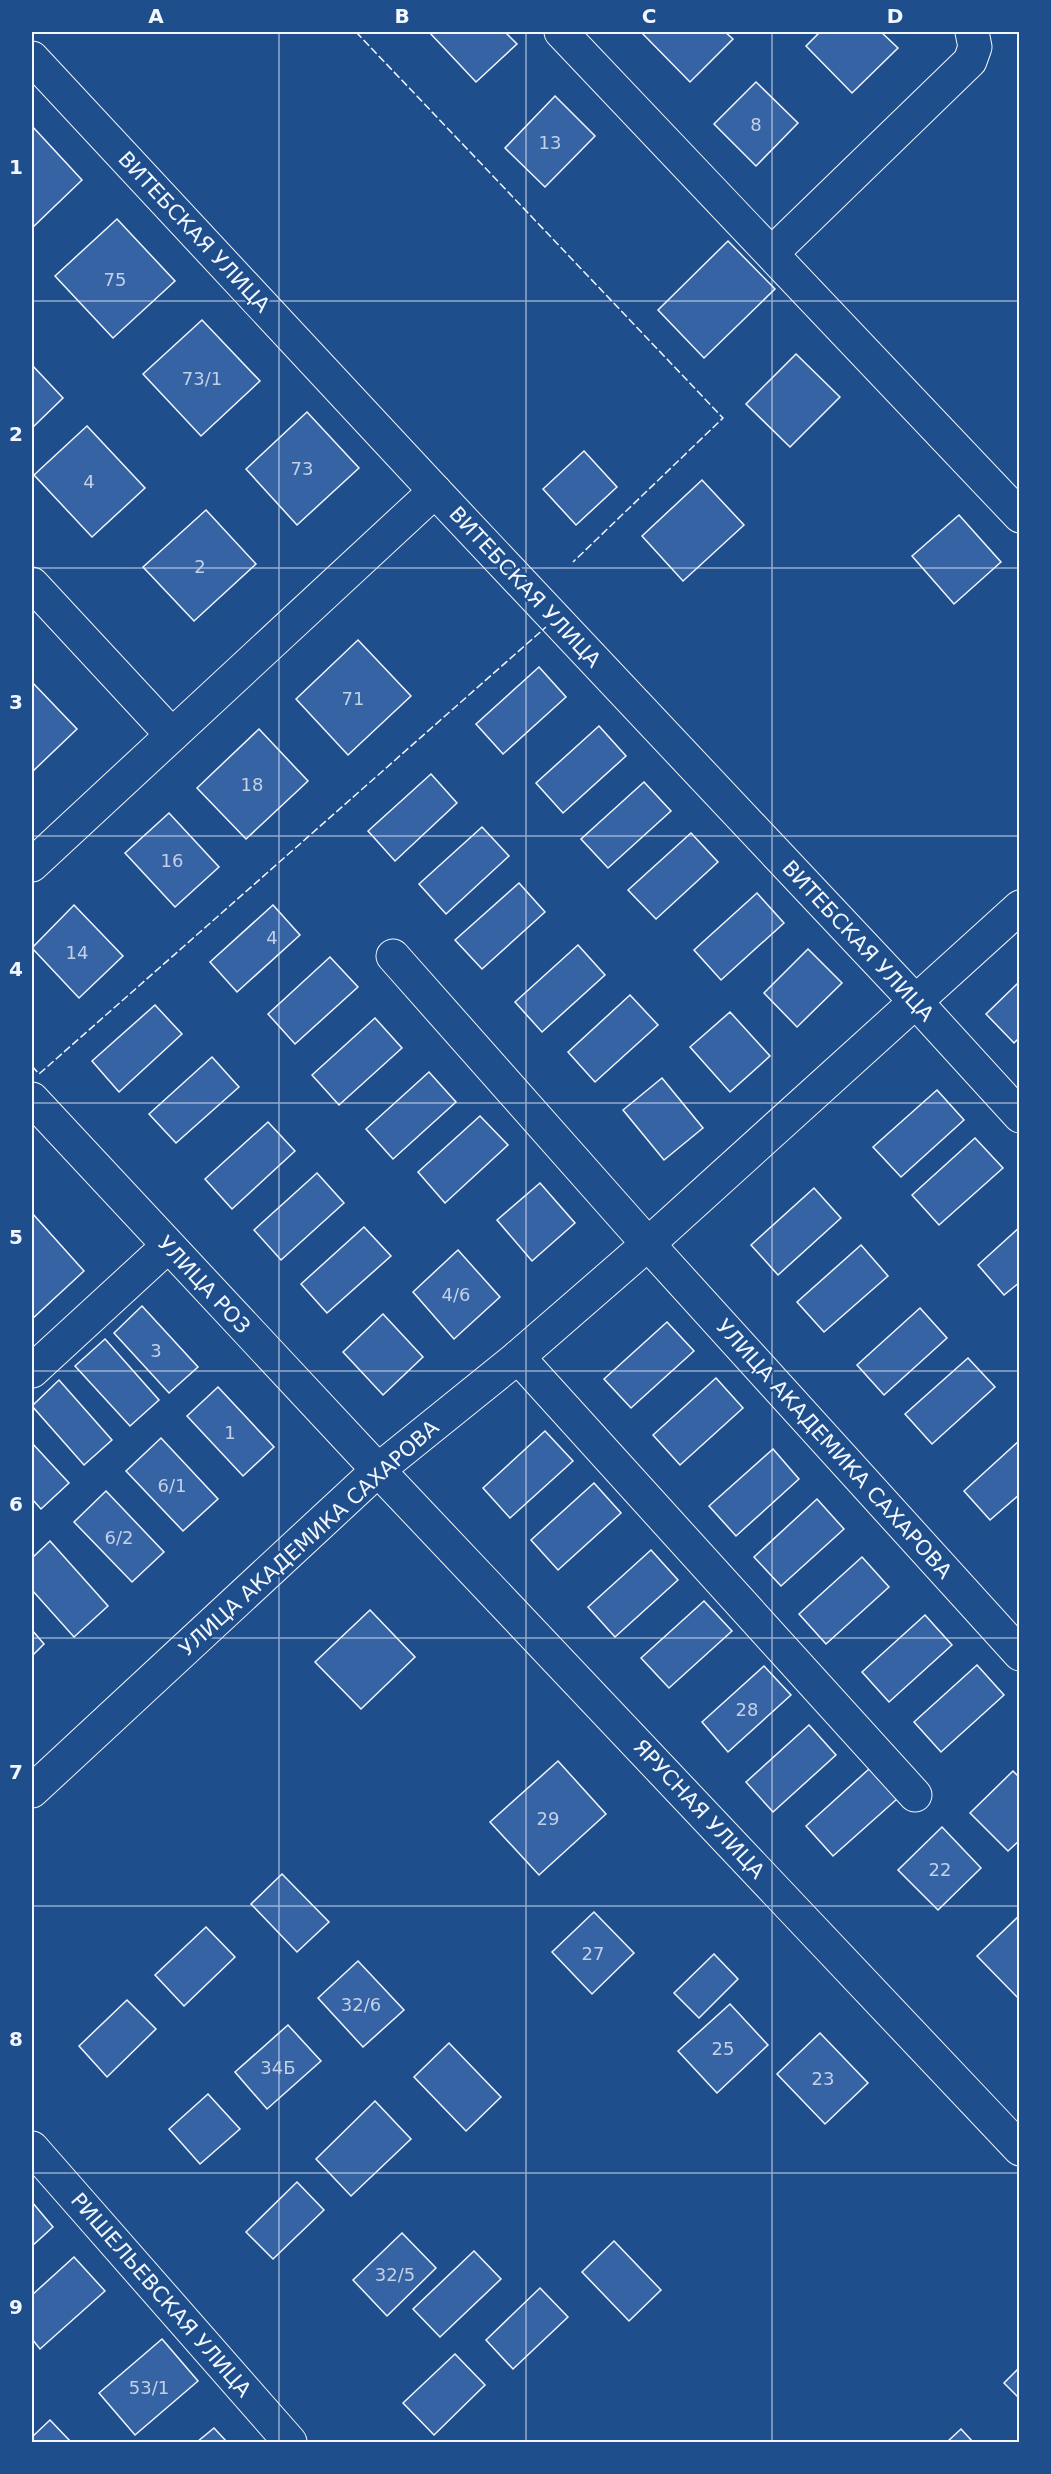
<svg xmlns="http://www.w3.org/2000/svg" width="1051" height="2474" font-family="'DejaVu Sans',sans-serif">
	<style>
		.building { fill: #3563a3; stroke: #f2f6ff; stroke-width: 1.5 }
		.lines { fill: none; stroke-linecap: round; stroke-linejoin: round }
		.minor-casing { stroke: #f2f6ff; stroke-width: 35 }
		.minor { stroke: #1f4e8c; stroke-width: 33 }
		.fence { stroke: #f2f6ff; stroke-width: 1.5; stroke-dasharray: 8 3; stroke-linecap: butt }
		.grid { fill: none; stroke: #f2f6ff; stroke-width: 1.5; stroke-opacity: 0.55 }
		.labels { text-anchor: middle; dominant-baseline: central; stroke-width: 4.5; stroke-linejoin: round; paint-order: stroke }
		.number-label { font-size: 18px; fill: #c3d1e8 }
		.street-label { font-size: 21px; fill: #f2f6ff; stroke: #1f4e8c }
		.neatline { fill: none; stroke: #f2f6ff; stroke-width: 2 }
		.grid-label { font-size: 20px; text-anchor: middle; font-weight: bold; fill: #f2f6ff }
	</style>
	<rect width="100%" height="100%" fill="#1f4e8c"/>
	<g class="building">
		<path d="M429,32H505L517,44L476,82Z"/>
		<path d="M641,32H725L733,39L690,82Z"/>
		<path d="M820,32H881L898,48L852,93L806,46Z"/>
		<path d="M756,82L798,123L756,166L714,124Z"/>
		<path d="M555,96L595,136L545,187L505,148Z"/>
		<path d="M32,126L82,180L32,228Z"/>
		<path d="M117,219L175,281L113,338L55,276Z"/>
		<path d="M728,241L775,289L704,358L658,310Z"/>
		<path d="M202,320L260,381L201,436L143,374Z"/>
		<path d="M796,354L840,397L790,447L746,404Z"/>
		<path d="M32,365L63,398L32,428Z"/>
		<path d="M307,412L359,468L297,525L246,469Z"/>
		<path d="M87,426L145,488L92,537L34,475Z"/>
		<path d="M584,451L617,487L576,525L543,489Z"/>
		<path d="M702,480L744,525L683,581L642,536Z"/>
		<path d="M206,510L256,564L194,621L143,567Z"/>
		<path d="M959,515L1001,562L954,604L912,556Z"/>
		<path d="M358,640L411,696L348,755L296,699Z"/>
		<path d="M539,667L566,697L503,754L476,724Z"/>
		<path d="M32,682L77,729L32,772Z"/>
		<path d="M599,726L626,756L563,813L536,783Z"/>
		<path d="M259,729L308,781L246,839L197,788Z"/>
		<path d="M431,774L457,803L395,861L368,831Z"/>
		<path d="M644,782L671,811L608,868L581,839Z"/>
		<path d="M169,813L219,867L175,907L125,853Z"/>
		<path d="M482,827L509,856L446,914L419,884Z"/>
		<path d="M691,833L718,862L656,919L628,890Z"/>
		<path d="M519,883L545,912L482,969L455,940Z"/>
		<path d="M757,893L784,923L721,980L694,950Z"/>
		<path d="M74,905L123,956L79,998L32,948Z"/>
		<path d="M273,905L300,935L237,992L210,962Z"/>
		<path d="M578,945L605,975L542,1032L515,1002Z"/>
		<path d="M808,949L842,983L797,1027L764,993Z"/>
		<path d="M330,957L358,987L295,1044L268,1014Z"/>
		<path d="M1020,981V1037L1014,1043L986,1014Z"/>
		<path d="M630,995L658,1025L595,1082L568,1052Z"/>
		<path d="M155,1005L182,1034L119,1092L92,1061Z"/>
		<path d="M730,1012L770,1056L730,1092L690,1047Z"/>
		<path d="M375,1018L402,1048L339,1105L312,1075Z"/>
		<path d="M212,1057L239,1087L176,1143L149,1114Z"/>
		<path d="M429,1072L456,1102L393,1159L366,1129Z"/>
		<path d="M662,1078L703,1128L664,1160L623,1110Z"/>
		<path d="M937,1090L964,1120L901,1177L873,1147Z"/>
		<path d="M480,1116L508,1145L445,1203L418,1172Z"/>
		<path d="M268,1122L295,1151L232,1209L205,1179Z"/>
		<path d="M975,1138L1003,1168L939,1225L912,1195Z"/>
		<path d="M317,1173L344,1203L281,1260L254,1230Z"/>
		<path d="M540,1183L575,1223L532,1261L497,1220Z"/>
		<path d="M814,1188L841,1218L778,1275L751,1245Z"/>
		<path d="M32,1213L84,1271L32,1319Z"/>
		<path d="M364,1227L391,1256L327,1313L301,1284Z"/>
		<path d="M1020,1227V1282L1004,1295L978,1265Z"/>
		<path d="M861,1245L888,1276L824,1332L797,1302Z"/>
		<path d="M458,1250L500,1297L454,1339L413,1292Z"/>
		<path d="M142,1306L198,1367L169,1393L114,1333Z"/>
		<path d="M920,1308L947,1338L884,1395L857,1365Z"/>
		<path d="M383,1314L423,1357L383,1395L343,1352Z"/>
		<path d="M667,1322L694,1351L631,1408L604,1379Z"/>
		<path d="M105,1339L159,1400L130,1426L75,1366Z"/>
		<path d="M968,1358L995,1387L932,1444L905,1414Z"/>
		<path d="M716,1378L743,1408L680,1465L653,1435Z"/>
		<path d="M59,1380L112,1440L84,1465L32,1406Z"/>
		<path d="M218,1387L274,1447L243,1476L187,1416Z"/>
		<path d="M545,1431L573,1461L510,1518L483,1488Z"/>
		<path d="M161,1438L218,1499L183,1531L126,1471Z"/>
		<path d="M1020,1440V1494L990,1520L964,1491Z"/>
		<path d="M32,1443L69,1483L41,1509L32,1499Z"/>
		<path d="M773,1449L799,1479L736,1536L709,1506Z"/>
		<path d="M594,1483L621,1513L558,1570L531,1540Z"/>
		<path d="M106,1491L164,1552L132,1582L74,1522Z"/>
		<path d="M817,1499L844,1529L781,1586L754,1557Z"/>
		<path d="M50,1541L108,1606L74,1637L32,1590V1558Z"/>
		<path d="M651,1550L678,1580L615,1637L588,1607Z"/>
		<path d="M862,1557L889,1587L826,1644L799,1614Z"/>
		<path d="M704,1601L732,1631L669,1688L641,1658Z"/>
		<path d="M370,1610L415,1657L361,1709L315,1662Z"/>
		<path d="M925,1615L952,1645L889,1702L862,1672Z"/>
		<path d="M32,1630L44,1644L32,1656Z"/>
		<path d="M977,1665L1004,1695L941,1752L914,1722Z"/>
		<path d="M764,1666L791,1695L728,1752L702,1722Z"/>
		<path d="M809,1725L836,1755L773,1812L746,1782Z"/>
		<path d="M558,1761L606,1814L539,1875L490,1822Z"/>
		<path d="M869,1769L897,1799L833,1856L806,1826Z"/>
		<path d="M1013,1771L1020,1778V1840L1008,1851L970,1813Z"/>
		<path d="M942,1827L981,1868L938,1910L898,1870Z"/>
		<path d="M282,1874L329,1922L297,1952L251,1904Z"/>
		<path d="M594,1912L634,1953L592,1994L552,1952Z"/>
		<path d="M1020,1915V1999H1019L977,1956Z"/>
		<path d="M206,1927L235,1957L184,2006L155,1975Z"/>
		<path d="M714,1954L738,1979L699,2018L674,1993Z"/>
		<path d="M358,1961L404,2010L363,2047L318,1998Z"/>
		<path d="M127,2000L156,2029L107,2077L79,2046Z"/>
		<path d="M730,2004L768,2045L717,2093L678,2051Z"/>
		<path d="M288,2025L321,2061L267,2109L235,2072Z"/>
		<path d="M820,2033L868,2083L825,2124L777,2074Z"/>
		<path d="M449,2043L501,2097L466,2131L414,2077Z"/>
		<path d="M208,2094L240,2129L200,2164L169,2129Z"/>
		<path d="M375,2101L411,2139L351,2196L316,2159Z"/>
		<path d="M297,2182L324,2210L273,2259L246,2232Z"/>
		<path d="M32,2202L53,2227L32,2246Z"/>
		<path d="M402,2233L436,2268L387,2316L353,2280Z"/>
		<path d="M614,2241L661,2290L629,2321L582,2272Z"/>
		<path d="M474,2251L501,2279L440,2337L413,2309Z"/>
		<path d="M74,2257L105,2291L40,2349L32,2339V2295Z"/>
		<path d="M540,2288L568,2317L513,2369L486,2340Z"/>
		<path d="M162,2339L198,2381L135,2435L99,2393Z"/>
		<path d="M455,2354L485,2385L434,2435L403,2403Z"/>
		<path d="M1020,2367V2399L1004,2383Z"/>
		<path d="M50,2420L71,2442H32V2437Z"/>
		<path d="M214,2428L227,2442H197Z"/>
		<path d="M961,2429L973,2442H947Z"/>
	</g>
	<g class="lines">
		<defs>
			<g id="minor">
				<path d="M561,32L1020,516"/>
				<path d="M32,58L435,491L917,1003L1020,1116"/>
				<path d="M772,253L970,61L975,47L972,32"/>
				<path d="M32,584L172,735"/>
				<path d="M32,865L435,491"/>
				<path d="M393,956L648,1244L1020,1654"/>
				<path d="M32,1099L378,1470L1020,2149"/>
				<path d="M518,1357L915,1795"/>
				<path d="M32,1371L168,1246"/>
				<path d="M32,1791L378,1470L518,1357L648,1244L1020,907"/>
				<path d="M32,2148L290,2442"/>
			</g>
		</defs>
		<use href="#minor" class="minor-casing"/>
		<use href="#minor" class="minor"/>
		<g class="fence">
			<path d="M356,32L723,418L573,562"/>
			<path d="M32,1066L39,1074L546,627"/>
		</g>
	</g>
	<path class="grid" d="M279,32V2442M526,32V2442M772,32V2442M32,301H1020M32,568H1020M32,836H1020M32,1103H1020M32,1371H1020M32,1638H1020M32,1906H1020M32,2173H1020"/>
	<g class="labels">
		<g class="number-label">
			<text x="756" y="124">8</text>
			<text x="550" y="142">13</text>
			<text x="115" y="279">75</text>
			<text x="202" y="378">73/1</text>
			<text x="302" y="468">73</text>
			<text x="89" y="481">4</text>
			<text x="200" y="566">2</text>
			<text x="353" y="698">71</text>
			<text x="252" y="784">18</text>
			<text x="172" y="860">16</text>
			<text x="272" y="937">4</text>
			<text x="77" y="952">14</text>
			<text x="456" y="1294">4/6</text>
			<text x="156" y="1350">3</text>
			<text x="230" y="1432">1</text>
			<text x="172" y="1485">6/1</text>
			<text x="119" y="1537">6/2</text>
			<text x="747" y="1709">28</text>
			<text x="548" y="1818">29</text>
			<text x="940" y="1869">22</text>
			<text x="593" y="1953">27</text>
			<text x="361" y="2004">32/6</text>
			<text x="723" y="2048">25</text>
			<text x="278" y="2067">34Б</text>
			<text x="823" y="2078">23</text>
			<text x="395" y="2274">32/5</text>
			<text x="149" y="2387">53/1</text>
		</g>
		<g class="street-label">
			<text transform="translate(194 232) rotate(47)">ВИТЕБСКАЯ УЛИЦА</text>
			<text transform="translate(525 587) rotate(47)">ВИТЕБСКАЯ УЛИЦА</text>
			<text transform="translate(858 941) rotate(47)">ВИТЕБСКАЯ УЛИЦА</text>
			<text transform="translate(204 1285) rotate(47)">УЛИЦА РОЗ</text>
			<text transform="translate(834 1449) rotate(48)">УЛИЦА АКАДЕМИКА САХАРОВА</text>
			<text transform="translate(309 1538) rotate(-42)">УЛИЦА АКАДЕМИКА САХАРОВА</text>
			<text transform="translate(699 1809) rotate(47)">ЯРУСНАЯ УЛИЦА</text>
			<text transform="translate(161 2295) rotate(49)">РИШЕЛЬЕВСКАЯ УЛИЦА</text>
		</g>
	</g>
	<rect width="1051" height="2474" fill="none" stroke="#1f4e8c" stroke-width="66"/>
	<rect x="33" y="33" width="985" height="2408" class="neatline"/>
	<g class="grid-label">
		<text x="156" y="23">A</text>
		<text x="402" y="23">B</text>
		<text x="649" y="23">C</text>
		<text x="895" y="23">D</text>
		<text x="16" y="174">1</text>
		<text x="16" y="441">2</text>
		<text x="16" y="709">3</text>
		<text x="16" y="976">4</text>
		<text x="16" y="1244">5</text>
		<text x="16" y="1511">6</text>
		<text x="16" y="1779">7</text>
		<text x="16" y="2046">8</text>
		<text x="16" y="2314">9</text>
	</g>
</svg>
